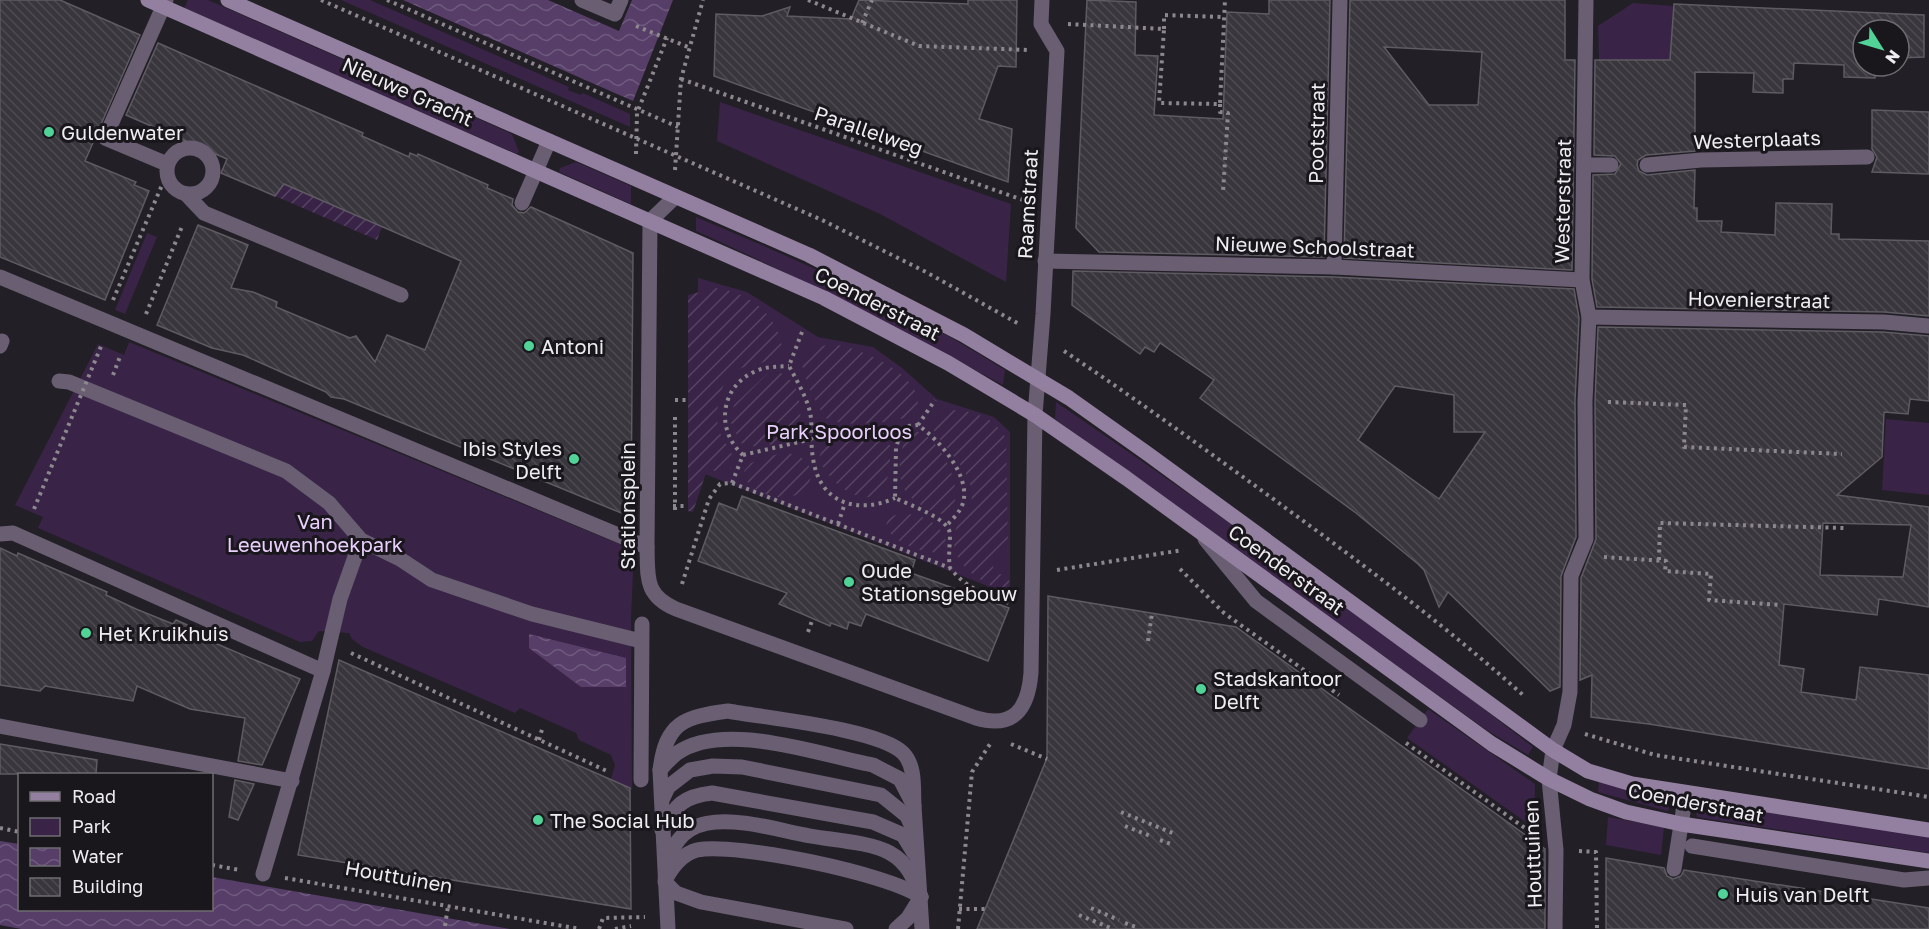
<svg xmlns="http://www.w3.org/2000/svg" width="1929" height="929" font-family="'Golos Text',sans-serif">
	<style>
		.green { fill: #392447 }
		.garden { fill: url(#garden-furrows) }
		.water { fill: url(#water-waves) }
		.building { fill: url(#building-back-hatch); stroke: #5f5b63; stroke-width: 1.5; fill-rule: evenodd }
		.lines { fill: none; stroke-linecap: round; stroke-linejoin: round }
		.path { stroke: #8c888e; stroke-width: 4; stroke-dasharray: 3 4.5; stroke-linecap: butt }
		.lane { stroke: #695e72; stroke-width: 15 }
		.street { stroke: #695e72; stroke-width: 15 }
		.secondary { stroke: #9380a1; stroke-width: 15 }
		.path-bridge { stroke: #8c888e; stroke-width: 4; stroke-dasharray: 3 4.5; stroke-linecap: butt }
		.poi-dot { fill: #51d398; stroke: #19161c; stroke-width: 2 }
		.labels { text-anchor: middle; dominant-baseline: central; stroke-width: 6; stroke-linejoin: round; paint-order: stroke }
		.street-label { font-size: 20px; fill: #efecf1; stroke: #19161c }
		.poi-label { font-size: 20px; fill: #efecf1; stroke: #19161c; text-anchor: start }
		.park-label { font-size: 20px; fill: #e9d0fc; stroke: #19161c }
	</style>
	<defs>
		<pattern id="garden-furrows" width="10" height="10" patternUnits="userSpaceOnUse" patternTransform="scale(1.5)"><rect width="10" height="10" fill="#392447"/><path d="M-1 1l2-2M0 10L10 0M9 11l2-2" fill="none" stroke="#564462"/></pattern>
		<pattern id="water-waves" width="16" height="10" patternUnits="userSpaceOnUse" patternTransform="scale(1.5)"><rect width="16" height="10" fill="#573e69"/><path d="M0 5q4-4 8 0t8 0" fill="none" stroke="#6f5a7f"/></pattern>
		<pattern id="building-back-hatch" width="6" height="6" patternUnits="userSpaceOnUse" patternTransform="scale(1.5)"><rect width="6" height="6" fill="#3a363d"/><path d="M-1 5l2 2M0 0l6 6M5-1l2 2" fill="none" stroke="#4d4a50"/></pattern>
	</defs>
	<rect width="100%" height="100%" fill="#231f26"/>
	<g class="green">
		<path d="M188,0H208L512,134L519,152L517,154L184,8Z"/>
		<path d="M341,0H370L569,87L568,90L581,95L583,93L630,114V127Z"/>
		<path d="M1633,3L1673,6L1671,60H1599L1598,26Z"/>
		<path d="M720,102L1011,204L1006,282L880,214L717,141Z"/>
		<path d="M576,162L631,186V204L559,172L560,168Z"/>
		<path d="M696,217C803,262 907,308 1005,370L1003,385C902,331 801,278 696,231Z"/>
		<path d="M147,233L157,237L125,314L115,310Z"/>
		<path d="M698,278L747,292L818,337L873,347L902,368L937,399L994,417L1010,432V595L697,471Z"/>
		<path d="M129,342L634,550L631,618L632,790L611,779L615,765L611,755L579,740L576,733L520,708L515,713L363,647L352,639L349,633L319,631L312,641L300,642L38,528L43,517L15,505L98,344L124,355Z"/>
		<path d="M1056,402C1218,513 1378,626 1533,747L1528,755L1485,729L1055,419Z"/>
		<path d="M1886,419L1929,423V495L1882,490Z"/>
		<path d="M1428,709L1535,784L1534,828L1407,738Z"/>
		<path d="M1599,780L1661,794L1669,802V809L1667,811L1598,792Z"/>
		<path d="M1707,801L1929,836V853L1697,817L1696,812L1699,806Z"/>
		<path d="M1608,817L1664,827L1661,855L1606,845Z"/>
	</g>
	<g class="garden">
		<path d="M281,183L382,227L377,240L275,196Z"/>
		<path d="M715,288C744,292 768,306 779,335C781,340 783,347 779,352C765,372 733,355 721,392C717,404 715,421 720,433C724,443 733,451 734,462L731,468L725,472L707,470L693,512L688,511V295Z"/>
		<path d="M830,344C858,345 936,380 914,415C893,423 843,429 824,417L808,386L801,361L809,350Z"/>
		<path d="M779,372C801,382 801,407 800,428C787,442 759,452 741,443L730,421L734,405L767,374Z"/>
		<path d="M945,410C970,410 993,415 1006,438L1008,551L993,559V571L1009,578V593C981,583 943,562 957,526C961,514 973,507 972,493C969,466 944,449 932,427C933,417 936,413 945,410Z"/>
		<path d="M911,431C937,427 974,501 945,513C939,515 933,512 928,509C921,505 911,499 906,492C895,476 899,445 911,431Z"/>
		<path d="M849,434L877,437L890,445C891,453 890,461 889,469C883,521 832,491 819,459C823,442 832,438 849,434Z"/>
		<path d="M781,453C831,452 814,516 761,492C752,488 744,481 744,471L751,463Z"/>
		<path d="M906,514C922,514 943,525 946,542L941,552C925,555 890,542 886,525C889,515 896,514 906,514Z"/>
	</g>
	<g class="water">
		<path d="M403,0H548L619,31L632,0H673L633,101Z"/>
		<path d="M529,634L626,658V687H581L529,648Z"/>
		<path d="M0,841L19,844L20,910H212V877L510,929H21L0,925Z"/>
	</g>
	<g class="building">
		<path d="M0,0H60L140,35L85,161L136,182L134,185L149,191L105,300L0,257Z"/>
		<path d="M859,0L968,4V0H1017L1016,67L998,66L979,119L1012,129L1008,182L714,76L716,14L762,16L790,7L787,16L851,19Z"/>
		<path d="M1087,0L1136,2L1135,55L1158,56L1154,115L1223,119L1227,12L1269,14V0H1330L1324,257L1099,252L1076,228Z"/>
		<path d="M1350,0H1565V60H1575L1572,270L1344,258ZM1384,47L1482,52L1478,105H1429Z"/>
		<path d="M1674,4L1924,15V57L1899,58V30H1863V66H1875V78L1844,77V65L1794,63L1793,79H1783V93L1753,92L1754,73L1695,72V151L1646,155L1638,160L1637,165L1639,171L1647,175L1695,170L1694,208H1697V221H1722L1721,232L1775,235L1776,203L1832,204L1831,234H1839V239L1929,241V316L1884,312L1597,307L1592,279L1593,175L1615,174L1621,164L1615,156L1594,155L1595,60H1670Z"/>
		<path d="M158,43L363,133L362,136L409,157L410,153L417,156L418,154L488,185L487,188L513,199L512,205L518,212L524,213L531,207L633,253L631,517L344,399L331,397L326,392L243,355L212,348L157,325L198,225L248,245L231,288L253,292L277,302L276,307L350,338L356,336L375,362L387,335L425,350L461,261L284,184L275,196L221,173L227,159L126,115Z"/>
		<path d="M1872,110L1929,112V174L1872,172L1877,157L1872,149Z"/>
		<path d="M1073,271L1334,277L1574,289L1579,318L1575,401L1576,537L1561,576L1560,687L1550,691L1448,592L1439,607L1424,570L1418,564L1356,513L1200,398L1214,380L1160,343L1154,352L1145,347L1140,354L1072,305ZM1395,386L1454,395V432H1485L1439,499L1358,440Z"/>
		<path d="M1598,327L1883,332L1929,336V401L1910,399L1908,414L1884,412L1882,457L1837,495L1929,507V607L1879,599L1877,615L1784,604L1779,665L1804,669L1801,692L1856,700L1860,667L1929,675V769L1649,724L1591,717L1592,675L1580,680L1581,578L1596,539L1595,401ZM1823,523L1911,525L1903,577L1820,575Z"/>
		<path d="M742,496L915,560L911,573L1009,608L988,661L866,614L861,626L849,622L847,629L831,623L830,626L779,604L787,593L698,561L719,503L737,510Z"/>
		<path d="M0,548L17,556L18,553L107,592L106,595L136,609L173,624L176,620L201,631L218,639L217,644L300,679L262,765L238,761L245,718L190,709L137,686L133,701L45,686L40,691L0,685Z"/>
		<path d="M1048,596L1236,627L1545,849V929H977L1047,758Z"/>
		<path d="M339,660L630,788L631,909L298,855Z"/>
		<path d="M0,744L97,760L96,774H0Z"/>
		<path d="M235,780L254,784L238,820L229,817Z"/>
		<path d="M1606,858L1664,868L1667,876L1673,879L1681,876L1684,870L1929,908V929H1606Z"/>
	</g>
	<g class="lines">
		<g class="path">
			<path d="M321,0L822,220L926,272L1019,324"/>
			<path d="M387,0L678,127"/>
			<path d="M808,0L919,46L1029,50"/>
			<path d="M862,23L872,0"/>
			<path d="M1068,24L1164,29L1159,103L1220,104L1225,0"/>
			<path d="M636,26L688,47"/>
			<path d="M1164,29V15L1224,17"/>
			<path d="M681,79L1026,201"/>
			<path d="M1220,104V112L1228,113L1223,192"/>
			<path d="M636,154L637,113L667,38"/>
			<path d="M675,170L681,79L703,0"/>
			<path d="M113,300L162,185"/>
			<path d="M146,314L183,224"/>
			<path d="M802,332L789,366C797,381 806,396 810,412C813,427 810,443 813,458C819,503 857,515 895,498"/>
			<path d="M1064,351C1136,399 1206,450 1276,501C1361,563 1445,625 1523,695"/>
			<path d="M113,375L121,354"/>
			<path d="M675,400H688"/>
			<path d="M1608,402L1686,405L1684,447L1842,454"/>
			<path d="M675,417V511"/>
			<path d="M918,425L935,400"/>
			<path d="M900,434L896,448L895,498C909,505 949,518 950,534C950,546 948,556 950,568"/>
			<path d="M743,455L812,439L844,428L900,434L907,426L918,425C938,439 971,475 963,503C960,512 953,519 947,525"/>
			<path d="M732,483L743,455C715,430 720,386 756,371C767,366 777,367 789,366"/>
			<path d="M673,506H684"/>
			<path d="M838,524L845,503"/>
			<path d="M1604,557L1666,561L1665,571L1711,574L1709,600L1781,605"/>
			<path d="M1659,560L1660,523L1845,528"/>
			<path d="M1180,569L1224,613L1339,695"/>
			<path d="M1057,570L1183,550"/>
			<path d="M682,584L709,499L720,484L732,483L950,568C966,588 985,595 1009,603"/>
			<path d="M808,632L813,618"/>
			<path d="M1148,641L1152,613"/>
			<path d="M351,653L609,772"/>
			<path d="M1585,734L1655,755L1929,797"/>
			<path d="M539,740L543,726"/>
			<path d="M1406,743L1529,831"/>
			<path d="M1011,744L1047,759"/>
			<path d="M1121,812L1175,834"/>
			<path d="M1125,826L1153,837"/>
			<path d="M0,828L20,832"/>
			<path d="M1160,840L1171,844"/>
			<path d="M1579,851L1596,852L1597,929"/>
			<path d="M212,865L240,870"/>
			<path d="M285,878L580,929"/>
			<path d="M1091,908L1119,920"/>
			<path d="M959,909H986"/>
			<path d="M1079,915L1113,929"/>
			<path d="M1125,923L1136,927"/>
			<path d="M445,926L448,906"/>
			<path d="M599,929L603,918L645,917"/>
			<path d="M615,929L631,926"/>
			<path d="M958,929L972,772L990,744"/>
		</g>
		<g class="lane">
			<path d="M1584,165H1611"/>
			<path d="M1647,165L1701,160L1867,157"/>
			<path d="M186,194L204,213L401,295"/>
			<path d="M522,203L549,141"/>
			<path d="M0,346L2,341"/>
			<path d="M1205,539L1256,601L1420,720"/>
			<path d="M0,726L292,781"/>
			<path d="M660,770C665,764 671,758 677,753C724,720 820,755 873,765L900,779L914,806L922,929"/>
			<path d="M662,800L668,787L690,770L713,766L742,767L881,795L907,816L913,829"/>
			<path d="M662,830C675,805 684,796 712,793L873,822L903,835L914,853"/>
			<path d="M1692,846L1904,880L1929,878"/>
			<path d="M1674,869L1686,793"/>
			<path d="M667,877C674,864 683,854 697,850C735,842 890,874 921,897"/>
			<path d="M668,929L660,770C666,722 684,717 728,711C766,718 879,729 903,753C916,766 913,789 914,806"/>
			<path d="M846,929L701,902L676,893L665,882C671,794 751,825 810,836C832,840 871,842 890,853C908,863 914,879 921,897"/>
			<path d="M896,929L908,918L921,897"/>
		</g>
		<g class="street">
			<path d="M166,0L105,138L167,164"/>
			<path d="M582,0L615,14L621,0"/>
			<circle cx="190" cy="171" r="23"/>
			<path d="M675,197L650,221L647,547C648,577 644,595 676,609L976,718C1014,729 1028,709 1031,673L1035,415L1043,314L1057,51L1041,24L1042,0"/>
			<path d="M1045,261L1334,267L1582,280"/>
			<path d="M1334,267L1340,0"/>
			<path d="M0,277L647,547"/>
			<path d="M1589,317L1884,322L1929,326"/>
			<path d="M59,381L69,382L286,471L329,503L361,540L400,559L432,580L532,614L641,641"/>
			<path d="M0,534L13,533L323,671L263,874"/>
			<path d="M323,671L340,599L361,540"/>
			<path d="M641,780L642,624"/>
			<path d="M1555,929L1556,850L1549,779L1553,750L1564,725L1570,692L1571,576L1586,539L1585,401L1589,317L1582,280L1586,0"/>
		</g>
		<g class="secondary">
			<path d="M148,0L824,298L948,363L1035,415L1126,478L1492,744L1549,779L1590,799L1626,812L1681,824L1929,861"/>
			<path d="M228,0L809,255L964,335L1069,398L1148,454L1553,750L1588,771L1632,784L1929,830"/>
		</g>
		<path class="path-bridge" d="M34,509L102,344"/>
	</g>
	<g class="poi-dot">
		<circle cx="49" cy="132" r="6"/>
		<circle cx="529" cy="346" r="6"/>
		<circle cx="574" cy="459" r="6"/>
		<circle cx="849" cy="582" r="6"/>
		<circle cx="86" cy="633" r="6"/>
		<circle cx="1201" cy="689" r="6"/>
		<circle cx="538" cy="820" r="6"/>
		<circle cx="1723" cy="894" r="6"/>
	</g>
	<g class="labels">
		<g class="street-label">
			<text transform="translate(408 91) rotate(24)">Nieuwe Gracht</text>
			<text transform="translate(869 130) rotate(19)">Parallelweg</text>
			<text transform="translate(1316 133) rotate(-89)">Pootstraat</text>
			<text transform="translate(1757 139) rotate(-2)">Westerplaats</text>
			<text transform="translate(1562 201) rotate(-89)">Westerstraat</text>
			<text transform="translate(1027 204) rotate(-87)">Raamstraat</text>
			<text transform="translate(1315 246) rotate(2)">Nieuwe Schoolstraat</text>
			<text transform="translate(1759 299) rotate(1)">Hovenierstraat</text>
			<text transform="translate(878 303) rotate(27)">Coenderstraat</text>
			<text transform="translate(627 506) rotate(-90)">Stationsplein</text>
			<text transform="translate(1287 569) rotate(36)">Coenderstraat</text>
			<text transform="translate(1696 802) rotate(11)">Coenderstraat</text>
			<text transform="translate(1532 854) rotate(-92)">Houttuinen</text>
			<text transform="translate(399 876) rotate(10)">Houttuinen</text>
		</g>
		<g class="poi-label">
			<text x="61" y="132">Guldenwater</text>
			<text x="541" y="346">Antoni</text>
			<text x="562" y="448" text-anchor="end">Ibis Styles<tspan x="562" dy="23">Delft</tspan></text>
			<text x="861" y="570">Oude<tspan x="861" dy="23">Stationsgebouw</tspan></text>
			<text x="98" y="633">Het Kruikhuis</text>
			<text x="1213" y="678">Stadskantoor<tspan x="1213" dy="23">Delft</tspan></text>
			<text x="550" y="820">The Social Hub</text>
			<text x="1735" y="894">Huis van Delft</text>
		</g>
		<g class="park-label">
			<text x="839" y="431">Park Spoorloos</text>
			<text x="315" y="521">Van<tspan x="315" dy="23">Leeuwenhoekpark</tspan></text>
		</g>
	</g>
	<rect x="18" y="773" width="195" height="138" fill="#19161c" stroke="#6f6c71" stroke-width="1.5"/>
	<rect x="30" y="792" width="30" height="9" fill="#9380a1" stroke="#6f6c71" stroke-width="1.5"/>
	<text x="72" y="803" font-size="18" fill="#efecf1">Road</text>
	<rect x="30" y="818" width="30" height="18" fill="#392447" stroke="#6f6c71" stroke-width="1.5"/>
	<text x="72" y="833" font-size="18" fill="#efecf1">Park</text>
	<rect x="30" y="848" width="30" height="18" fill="url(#water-waves)" stroke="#6f6c71" stroke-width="1.5"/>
	<text x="72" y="863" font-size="18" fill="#efecf1">Water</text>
	<rect x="30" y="878" width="30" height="18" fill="url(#building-back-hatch)" stroke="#6f6c71" stroke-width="1.5"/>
	<text x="72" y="893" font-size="18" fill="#efecf1">Building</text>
	<g transform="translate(1881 48) rotate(127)"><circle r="28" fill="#19161c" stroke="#6f6c71" stroke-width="1.5"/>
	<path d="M0-4.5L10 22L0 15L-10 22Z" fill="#51d398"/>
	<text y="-9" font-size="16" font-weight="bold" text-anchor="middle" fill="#efecf1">N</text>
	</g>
</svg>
